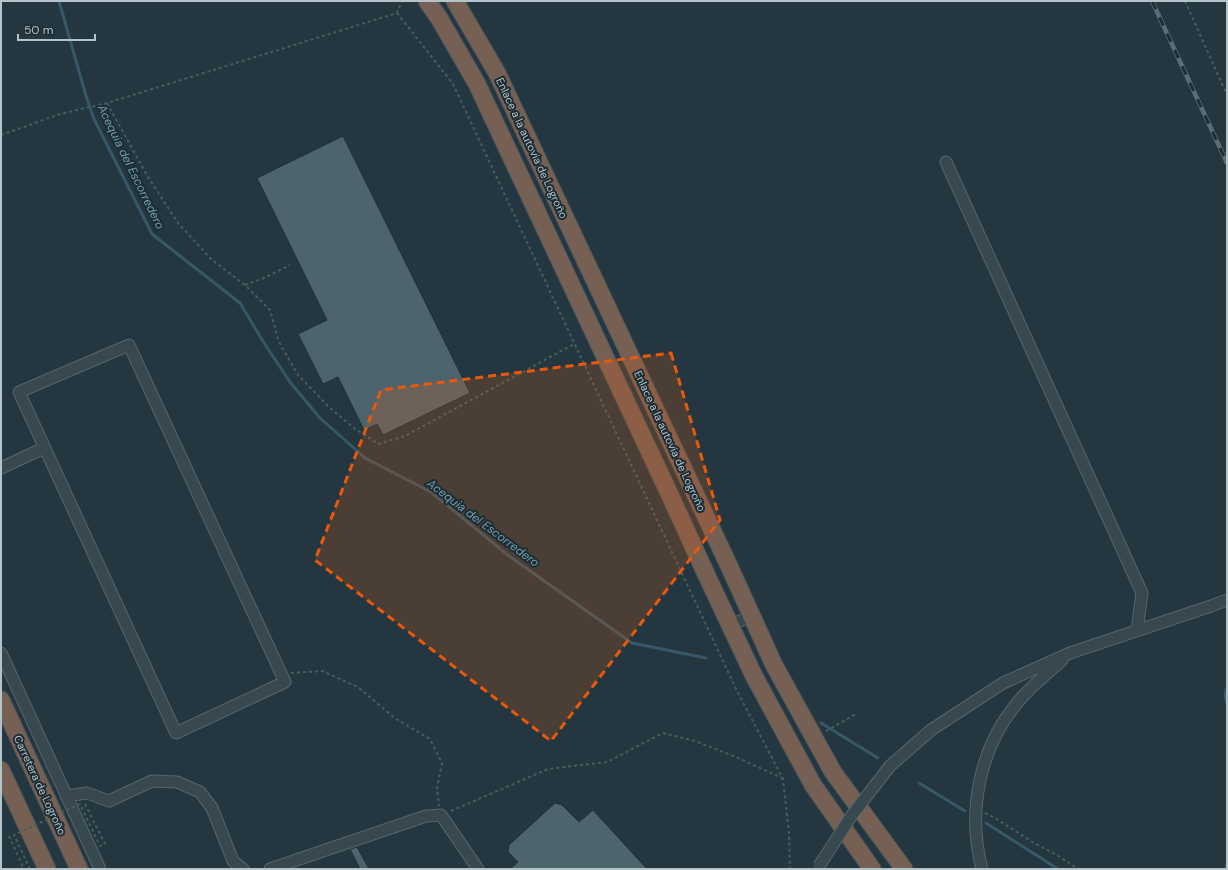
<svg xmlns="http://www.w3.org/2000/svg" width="1228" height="870" font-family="'DM Sans',sans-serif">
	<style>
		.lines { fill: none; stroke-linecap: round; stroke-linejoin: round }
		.stream { stroke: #375867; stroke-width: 3 }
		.building { fill: #4e646d; stroke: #1f2f36 }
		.minor-casing { stroke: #56656d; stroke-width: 13 }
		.highway-casing { stroke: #43525a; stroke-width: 19 }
		.path { stroke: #465e5b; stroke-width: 2; stroke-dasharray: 3 3; stroke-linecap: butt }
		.minor { stroke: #38484f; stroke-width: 11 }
		.highway { stroke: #766054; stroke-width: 17 }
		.rail-casing { stroke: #5a6d77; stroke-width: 4.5 }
		.rail { stroke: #1d2d34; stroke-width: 3; stroke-dasharray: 9; stroke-linecap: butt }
		.minor-bridge-casing { stroke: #56656d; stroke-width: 13; stroke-linecap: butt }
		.path-bridge { stroke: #465e5b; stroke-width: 2; stroke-dasharray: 3 3; stroke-linecap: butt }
		.minor-bridge { stroke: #38484f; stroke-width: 11 }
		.marked { fill: #e8590c; fill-opacity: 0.2; stroke: #e8590c; stroke-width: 3; stroke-dasharray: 8 5; stroke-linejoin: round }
		.labels { text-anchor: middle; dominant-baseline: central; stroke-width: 4; stroke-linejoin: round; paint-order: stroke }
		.street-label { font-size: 11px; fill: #b4c2ca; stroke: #1d2d34 }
		.water-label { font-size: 12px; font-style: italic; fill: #739cae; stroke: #1d2d34 }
	</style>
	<rect width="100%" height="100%" fill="#243740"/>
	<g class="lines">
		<g class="stream">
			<path d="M59,1L86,96L94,119L152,234L240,303L264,343L290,382L319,417L365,458L431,492L509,556L632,643L706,658"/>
			<path d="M1227,687L1225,695L1227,704"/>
			<path d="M821,723L878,758"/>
			<path d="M919,783L965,811"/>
			<path d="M986,823L1058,869"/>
			<path d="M1226,869L1227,864"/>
		</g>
	</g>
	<g class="building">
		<path d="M343,136L470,393L383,435L377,424L364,430L338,377L323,384L298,334L327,320L257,178Z"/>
		<path d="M555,803L562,805L579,822L593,810L647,869H510L518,862L508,852L509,845Z"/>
		<path d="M357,847L369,869H360L350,849Z"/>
	</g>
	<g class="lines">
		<defs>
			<g id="minor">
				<path d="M946,162L1142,593L1137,630"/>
				<path d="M129,345L285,682L176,733L19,392Z"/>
				<path d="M1,468L44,448"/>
				<path d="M730,625L752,616"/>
				<path d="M1,653L100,869"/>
				<path d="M890,766L931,730L1003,683L1070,653L1211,606L1227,600"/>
				<path d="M66,796L87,793L109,801L152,781L177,782L200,792L212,808L233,861L243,869"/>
				<path d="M270,869L426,816L441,815L478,869"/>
				<path d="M982,869C967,812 979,748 1018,702C1031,686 1047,674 1062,660"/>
			</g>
			<g id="highway">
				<path d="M427,1L439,18L477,84L669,493L706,574L754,676L813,785L872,869"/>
				<path d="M455,1L497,73L730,568L774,665L833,772L904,869"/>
				<path d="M1,700L79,869"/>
				<path d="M1,770L47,869"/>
			</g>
		</defs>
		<use href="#minor" class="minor-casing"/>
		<use href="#highway" class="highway-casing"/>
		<g class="path">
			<path d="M1185,1L1227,95"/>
			<path d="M397,13L453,84L737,691L783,779L789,833L790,869"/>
			<path d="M107,103L148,177L178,223L211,259L245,285L270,310L279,342L298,375L330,408L354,428L378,444L405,436L574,344"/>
			<path d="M1,135L60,114L107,103L397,13L402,1"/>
			<path d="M245,285L264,278L290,265"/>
			<path d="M291,673L322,671L358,687L396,719L430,739L442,763L437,788L439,806"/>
			<path d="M826,731L856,714"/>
			<path d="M451,811L548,769L607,762L663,733L695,741L736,757L782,778"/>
			<path d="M985,813L995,818L1034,843L1057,855L1078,869"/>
			<path d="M9,836L24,869"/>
		</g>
		<use href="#minor" class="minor"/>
		<use href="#highway" class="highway"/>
		<defs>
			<path id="rail" d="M1152,1L1227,163"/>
		</defs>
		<use href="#rail" class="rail-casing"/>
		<use href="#rail" class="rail"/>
		<defs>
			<path id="minor-bridge" d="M819,866L852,815L890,766"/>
		</defs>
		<use href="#minor-bridge" class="minor-bridge-casing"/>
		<path class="path-bridge" d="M30,869L14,835L80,804L100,846L105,844L84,802"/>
		<use href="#minor-bridge" class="minor-bridge"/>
	</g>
	<path class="marked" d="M671,353L720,520L551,741L315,560L381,390Z"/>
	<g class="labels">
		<g class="street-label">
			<text transform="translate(532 148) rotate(65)">Enlace a la autovía de Logroño</text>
			<text transform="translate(670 441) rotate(65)">Enlace a la autovía de Logroño</text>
			<text transform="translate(40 785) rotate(65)">Carretera de Logroño</text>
		</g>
		<g class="water-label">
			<text transform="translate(131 167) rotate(64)">Acequia del Escorredero</text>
			<text transform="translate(483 523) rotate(37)">Acequia del Escorredero</text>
		</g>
	</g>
	<rect width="1228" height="870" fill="none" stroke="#b4c2ca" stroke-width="4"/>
	<path d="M18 34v6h77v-6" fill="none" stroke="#b4c2ca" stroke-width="2"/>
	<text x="24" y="34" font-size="12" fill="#b4c2ca" stroke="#1d2d34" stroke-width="3" paint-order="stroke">50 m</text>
</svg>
